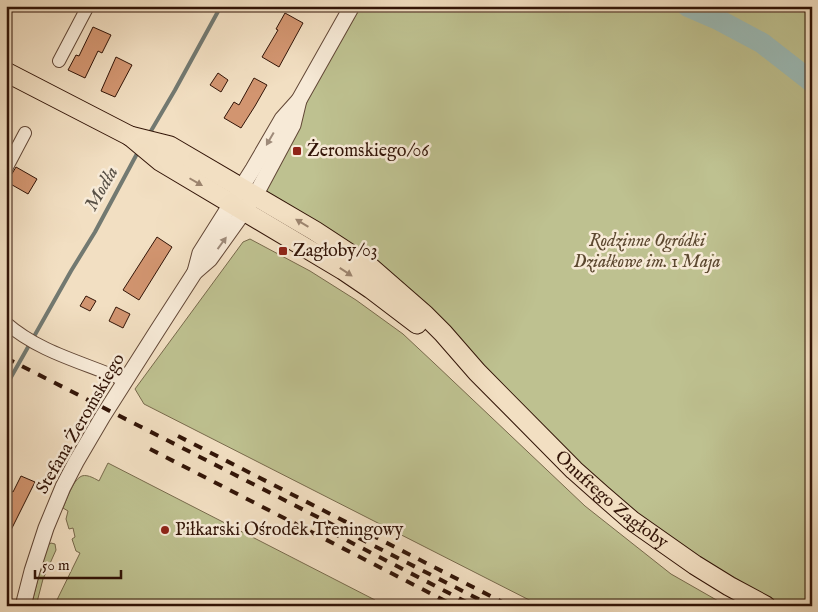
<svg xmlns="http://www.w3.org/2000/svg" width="818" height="612" font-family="'IM FELL English',serif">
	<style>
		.green { fill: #bec190; stroke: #786a4c }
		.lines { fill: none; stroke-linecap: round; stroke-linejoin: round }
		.stream { stroke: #727971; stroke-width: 4 }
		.river { stroke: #9cbcb8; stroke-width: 21 }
		.building { fill: #d29570; stroke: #321407 }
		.minor-casing { stroke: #624736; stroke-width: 14 }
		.tertiary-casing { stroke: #624736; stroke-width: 17 }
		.primary-casing { stroke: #321407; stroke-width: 21 }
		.minor { stroke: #f7ead7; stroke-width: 12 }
		.tertiary { stroke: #f7ead7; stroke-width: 15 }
		.primary { stroke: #f2dfc2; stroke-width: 19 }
		.rail { stroke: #321407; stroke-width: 4; stroke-dasharray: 9 9; stroke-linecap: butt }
		.oneway { fill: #9e8a79 }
		.oneway2 { fill: #9c846e }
		.poi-dot { fill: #8f2418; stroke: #f7ead7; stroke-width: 2 }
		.labels { text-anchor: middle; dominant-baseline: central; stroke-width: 5; stroke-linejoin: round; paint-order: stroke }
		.poi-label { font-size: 18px; fill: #321407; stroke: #f7ead7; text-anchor: start }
		.park-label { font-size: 18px; font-style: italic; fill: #5c4830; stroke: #f7ead7 }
		.street-label { font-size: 18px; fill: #321407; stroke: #f7ead7 }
		.water-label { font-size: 19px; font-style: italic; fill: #574f45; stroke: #f7ead7 }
	</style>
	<rect width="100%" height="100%" fill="#f2dfc2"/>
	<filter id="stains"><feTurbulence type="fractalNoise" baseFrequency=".004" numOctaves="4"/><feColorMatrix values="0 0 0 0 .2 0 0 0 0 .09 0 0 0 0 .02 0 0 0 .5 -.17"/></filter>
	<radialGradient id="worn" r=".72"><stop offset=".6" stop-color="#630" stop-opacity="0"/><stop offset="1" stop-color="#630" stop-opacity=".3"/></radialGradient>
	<g class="green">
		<path d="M361,6H812V606H766L661,542L425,315L255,196L293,125Z"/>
		<path d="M250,239L310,271L356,300L403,334L434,363L585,506L671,574L727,606H541L144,404L135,389L243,242Z"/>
		<path d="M108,463L375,600L372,606H54L80,553L76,551L72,539L75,537L73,528L69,529L66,519L68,511L63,508C66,500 73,481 80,477C85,473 94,478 99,481Z"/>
		<path d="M51,543L55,544L56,550L43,579L36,606H31L40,571L48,545Z"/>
	</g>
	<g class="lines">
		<g class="stream">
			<path d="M148,136L175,90L221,6"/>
			<path d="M6,386L71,271L95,232L139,150"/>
		</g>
		<path class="river" d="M687,6L717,19L762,43L812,82"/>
	</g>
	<g class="building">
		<path d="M285,13L303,23L279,67L262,57L278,30L276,29Z"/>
		<path d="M93,27L111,35L102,53L98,51L85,78L68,70L76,55L79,56Z"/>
		<path d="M116,57L132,65L115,97L101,91Z"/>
		<path d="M218,73L228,80L221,92L210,85Z"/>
		<path d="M254,78L267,85L255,106L241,128L224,118L234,102L239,105Z"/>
		<path d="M16,167L37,179L28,194L7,182Z"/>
		<path d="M157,237L172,247L139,300L123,290Z"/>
		<path d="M86,296L96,301L90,311L80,306Z"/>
		<path d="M116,307L130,314L123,328L109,321Z"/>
		<path d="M21,476L35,482L6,540V500L11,491L13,492Z"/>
	</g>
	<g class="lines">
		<defs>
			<g id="minor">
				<path d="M59,61L88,6"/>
				<path d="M6,169L25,133"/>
				<path d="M6,323C40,353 86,363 126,381"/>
			</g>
			<g id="tertiary">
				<path d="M195,272L200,253L253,169L282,119L299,100L352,6"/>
				<path d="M23,606L32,571L46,528L63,487L76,462L103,416L157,331L195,272L210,259L255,196L293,125L299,100"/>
			</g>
			<g id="primary">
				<path d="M6,72L130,136L160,161L343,270L371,289L417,324"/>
				<path id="s1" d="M130,136L170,146L315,231L370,267L425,315L443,333L477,372L574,470L601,494L631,520L695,565L729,586L766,606"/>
			</g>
		</defs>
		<use href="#minor" class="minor-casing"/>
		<use href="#tertiary" class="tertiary-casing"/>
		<use href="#primary" class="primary-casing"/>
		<use href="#minor" class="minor"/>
		<use href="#tertiary" class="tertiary"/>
		<use href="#primary" class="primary"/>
		<g class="rail">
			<path d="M6,358L492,606"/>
			<path d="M178,436L510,606"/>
			<path d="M150,449L455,606"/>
			<path d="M331,532L474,606"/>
		</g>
	</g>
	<defs><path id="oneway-solid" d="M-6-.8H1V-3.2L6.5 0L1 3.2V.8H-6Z" transform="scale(1.25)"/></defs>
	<g class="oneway">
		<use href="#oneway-solid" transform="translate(270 139) rotate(120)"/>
		<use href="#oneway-solid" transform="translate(222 243) rotate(-54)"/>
	</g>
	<g class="oneway2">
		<use href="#oneway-solid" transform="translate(196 182) rotate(30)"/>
		<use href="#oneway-solid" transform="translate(302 223) rotate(-149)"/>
		<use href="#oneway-solid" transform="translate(346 272) rotate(33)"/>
	</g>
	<g class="poi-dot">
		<rect x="292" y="146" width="10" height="10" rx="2.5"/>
		<rect x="278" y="246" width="10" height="10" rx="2.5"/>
		<circle cx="165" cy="530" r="5"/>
	</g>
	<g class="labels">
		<g class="poi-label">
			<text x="307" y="151">Żeromskiego/06</text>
			<text x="293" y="251">Zagłoby/03</text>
			<text x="175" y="530">Piłkarski Ośrodek Treningowy</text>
		</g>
		<g class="park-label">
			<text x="647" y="241">Rodzinne Ogródki<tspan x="647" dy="21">Działkowe im. 1 Maja</tspan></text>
		</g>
		<g class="street-label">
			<text transform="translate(81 424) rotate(-60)">Stefana Żeromskiego</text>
			<text stroke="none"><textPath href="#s1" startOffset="611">Onufrego Zagłoby</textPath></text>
		</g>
		<g class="water-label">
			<text transform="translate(102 189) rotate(-60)">Modła</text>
		</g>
	</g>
	<rect width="818" height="612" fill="none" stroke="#f2dfc2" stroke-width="25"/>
	<rect x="8" y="8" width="803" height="597" fill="none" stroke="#321407" stroke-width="2.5"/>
	<rect x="12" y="12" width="793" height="587" fill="none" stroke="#321407"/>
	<path d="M35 570v8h86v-8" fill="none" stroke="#321407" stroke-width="2.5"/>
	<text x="42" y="570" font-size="15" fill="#321407" stroke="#f7ead7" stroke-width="4" paint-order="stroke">50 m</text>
	<rect width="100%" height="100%" filter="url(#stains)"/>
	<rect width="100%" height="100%" fill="url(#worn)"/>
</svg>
